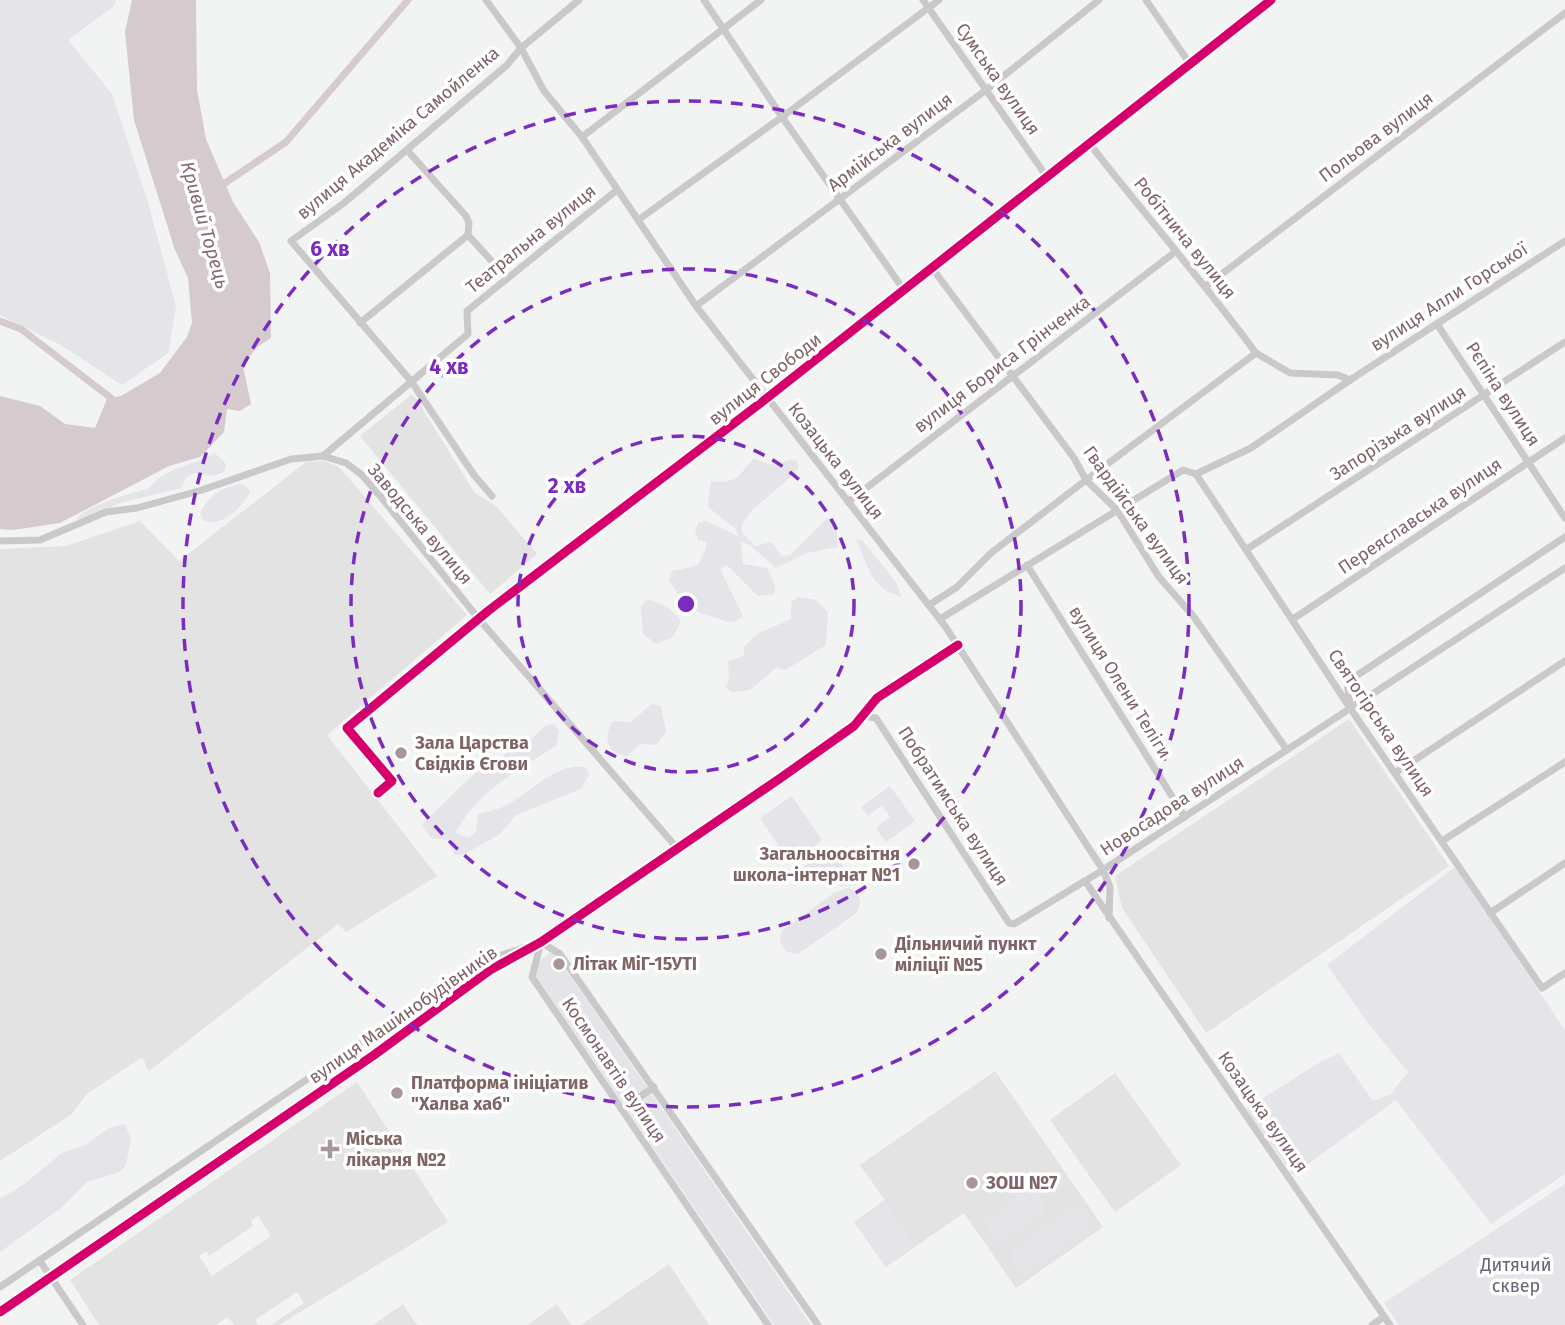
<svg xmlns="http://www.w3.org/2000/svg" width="1565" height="1325" font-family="'Fira Sans',sans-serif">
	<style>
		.built { fill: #e4e3e3; fill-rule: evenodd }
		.green { fill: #e4e4e9 }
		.water { fill: #d5cacd }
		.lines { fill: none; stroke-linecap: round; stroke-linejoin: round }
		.canal { stroke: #d5cacd; stroke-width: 7 }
		.minor { stroke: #cac8c8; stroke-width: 7 }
		.cycleway-casing { stroke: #fff; stroke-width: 13 }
		.cycleway { stroke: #d6006c; stroke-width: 9 }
		.ring { fill: none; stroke: #7b2cbf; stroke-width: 3.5; stroke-dasharray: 12 9 }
		.poi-dot { fill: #a89798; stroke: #fff; stroke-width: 2.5 }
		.labels { text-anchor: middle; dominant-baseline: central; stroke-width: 7; stroke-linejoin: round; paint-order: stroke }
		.street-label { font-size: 18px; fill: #806567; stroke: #fff }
		.poi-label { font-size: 18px; font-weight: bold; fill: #806567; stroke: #fff; text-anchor: start }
		.park-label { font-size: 18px; fill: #696378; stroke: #fff }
		.water-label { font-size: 19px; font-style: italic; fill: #8b6b73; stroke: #fff }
		.centre { fill: #7b2cbf; stroke: #fff; stroke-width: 3.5 }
		.ring-label { font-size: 21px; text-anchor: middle; font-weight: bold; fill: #7b2cbf; stroke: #fff; stroke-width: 7; stroke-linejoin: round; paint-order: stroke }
	</style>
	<rect width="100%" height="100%" fill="#f2f3f3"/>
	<g class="built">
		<path d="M411,395L415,397L475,493L496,506L537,554L490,594L360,436Z"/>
		<path d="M324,461L339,467L467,615L327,735L437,876L346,932L338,924L149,1071L142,1057L87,1094L72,1114L0,1161V549L66,546L140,521L179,561L306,462Z"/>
		<path d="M1349,719L1449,866L1206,1033L1122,908L1115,876Z"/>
		<path d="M995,1071L1103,1227L1016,1288L964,1213L886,1267L854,1222L885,1200L860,1165Z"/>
		<path d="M1115,1073L1181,1165L1115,1212L1050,1120Z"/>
		<path d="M357,1082L448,1222L279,1325H271L304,1303L297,1292L255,1320L258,1325H234L228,1317L216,1325H99L70,1280ZM258,1216L271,1236L212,1276L199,1256L206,1251L209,1256L253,1226L251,1221Z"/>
		<path d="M669,1264L709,1325H581Z"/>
		<path d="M403,1304L417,1325H373Z"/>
		<path d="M557,1304L571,1325H527Z"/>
	</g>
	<g class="green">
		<path d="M0,0H116L114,6L68,40L112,94L147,199L176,306L168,353L122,385L59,344L0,315Z"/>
		<path d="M215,453L226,464L224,472L212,476L195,473L187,477L181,488L120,503L84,519H76C86,507 131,492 148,489C165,468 191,466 215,453Z"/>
		<path d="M754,458L770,465L796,459L799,467L794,474L750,512L741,526L743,534L755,546L772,542L781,556L790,555L828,518L836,522L838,547L806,553L776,568L751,546L741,541L743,564L767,568L775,585L774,594L758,596L727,565L720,569L743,616L736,621L728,622L687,608L669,580L672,571L697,566L705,551L707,542L698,540L695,531L698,523L706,521L738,536L735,528L708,507L711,481C738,484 737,477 754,458Z"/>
		<path d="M241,484L248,488L250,492C241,508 223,527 204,521L200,513C211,493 219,489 241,484Z"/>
		<path d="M856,540H862L895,581L902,597C869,588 870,567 856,540Z"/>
		<path d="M798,597L816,600L828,612L826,645L785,670L776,668L750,690L732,692L725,687L729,680L728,661L744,656V647L757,634L791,619V602Z"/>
		<path d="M647,600C660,601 675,611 681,622L673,637L656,644L643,634L641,606Z"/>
		<path d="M652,704L661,706L666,732L656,745L640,744L627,756C606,754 603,736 613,721L631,722Z"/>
		<path d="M554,724L559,731L556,746C517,770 477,792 455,833L470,838L476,832L478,814C487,812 497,810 505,806C529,794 556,762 585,767L589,774L581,789L516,815L500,834L463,855H455L447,840L431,838L422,824L474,774L498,761L516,742L532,738L545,726Z"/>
		<path d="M890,786L915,821L886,842L876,828L890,817L882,805L868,816L861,807Z"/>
		<path d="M792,796L822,840L791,863L760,818Z"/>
		<path d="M831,848L856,885L840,886L827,866L803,884L796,872Z"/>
		<path d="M1455,867L1565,1030V1174L1491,1224L1396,1100L1293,1175L1246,1109L1317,1064L1339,1053L1373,1101L1391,1094L1408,1072L1368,1023L1327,965Z"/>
		<path d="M847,888C860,891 864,904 855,914L798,954L787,952C781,945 777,938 783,930L834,893Z"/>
		<path d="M553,951L811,1325H774L530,967Z"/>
		<path d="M125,1124L131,1140L126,1165L120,1172L87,1182L61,1208L0,1252V1199L23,1185L62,1153L86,1145L109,1128Z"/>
		<path d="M1565,1184V1325H1399L1384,1303Z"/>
		<path d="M1028,1188L1041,1196L1044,1213L999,1244L984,1220Z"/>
		<path d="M886,1202L916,1246L885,1266L856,1223Z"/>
		<path d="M1077,1207C1090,1210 1094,1223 1085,1233L1029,1273L1017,1271C1011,1264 1007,1257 1013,1248L1064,1212Z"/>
	</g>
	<path class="water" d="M132,0H196L197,90L206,139L233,202L259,242L270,273L271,338L256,348L243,366L251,404L240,411L227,409L224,432L200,457L169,466L60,523L12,530L0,529V396L40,406L65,424L95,428L107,399L121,396L160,373L187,337L192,323L188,278L175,250L134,120L125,32Z"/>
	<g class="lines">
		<g class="canal">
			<path d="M225,183L286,142L408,0"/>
			<path d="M0,321L21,329L111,398"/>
		</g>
		<g class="minor">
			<path d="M486,0L521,48L544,91L582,137L696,306L945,626L1103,870L1110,887L1109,918"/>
			<path d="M704,0L782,117L904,290"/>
			<path d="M923,0L1047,177"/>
			<path d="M1146,0L1190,64"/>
			<path d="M582,137L761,0"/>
			<path d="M1089,143C1144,214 1203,281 1256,353"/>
			<path d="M407,150L466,216L469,223L468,235L507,278"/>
			<path d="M638,220L782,117L939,0"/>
			<path d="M932,268L1074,458L1086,480L1117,510L1159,577L1194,617L1287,750"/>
			<path d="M1206,286L1565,13"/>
			<path d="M696,306L986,90L1099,0"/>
			<path d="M360,323L468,235"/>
			<path d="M1437,324L1565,518"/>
			<path d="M323,456L468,334L467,311L617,190"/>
			<path d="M1196,474L1350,708L1542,988L1565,973"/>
			<path d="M492,496L474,475L411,381L291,241L344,203L507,65L521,48L579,0"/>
			<path d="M848,502L1175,252"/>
			<path d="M0,541L40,540L106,512L137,508L202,490L291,459L323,456L346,463L362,475L381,497L478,618L677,848"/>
			<path d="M1247,549L1565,342"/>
			<path d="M1027,565L1185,817"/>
			<path d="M929,605L957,587L991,553L1086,480L1256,353L1290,373L1338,375L1350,380"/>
			<path d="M940,619L1183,470L1196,474L1251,448L1350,380L1565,241"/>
			<path d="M1293,619L1565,438"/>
			<path d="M1350,704L1347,682L1565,537"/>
			<path d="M864,716L876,718L1009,923L1014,924L1103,870L1565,568"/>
			<path d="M1395,773L1565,661"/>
			<path d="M378,793L392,781L347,728L488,611L767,398L1271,0"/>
			<path d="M1442,841L1565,762"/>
			<path d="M1085,881L1390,1325"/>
			<path d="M1490,913L1565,863"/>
			<path d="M541,942L560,954L818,1325"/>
			<path d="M541,942L532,977L768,1325"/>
			<path d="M622,1109L654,1087"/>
			<path d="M40,1261L83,1325"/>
			<path d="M0,1287L467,971L483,961L523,948"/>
			<path d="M0,1312L374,1055L490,970L541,942L782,777L854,726L877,698L958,645"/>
			<path d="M1372,1325L1384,1317"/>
		</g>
		<defs>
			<g id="cycleway">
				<path d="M378,793L392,781L347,728L488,611L767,398L1271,0"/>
				<path d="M0,1312L374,1055L490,970L541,942L782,777L854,726L877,698L958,645"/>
			</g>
		</defs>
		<use href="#cycleway" class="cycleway-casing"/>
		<use href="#cycleway" class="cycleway"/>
	</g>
	<g class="ring">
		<circle cx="686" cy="604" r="168"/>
		<circle cx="686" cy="604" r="335"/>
		<circle cx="686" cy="604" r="503"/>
	</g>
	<g class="poi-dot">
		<circle cx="401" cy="753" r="7"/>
		<circle cx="914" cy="864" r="7"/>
		<circle cx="881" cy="954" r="7"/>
		<circle cx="559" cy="964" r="7"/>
		<circle cx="397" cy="1093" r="7"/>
		<path d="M326.5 1138.5h7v7h7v7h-7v7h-7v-7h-7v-7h7z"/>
		<circle cx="972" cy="1183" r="7"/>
	</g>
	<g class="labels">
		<g class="street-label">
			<text transform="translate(998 79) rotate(55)">Сумська вулиця</text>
			<text transform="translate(398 133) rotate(-40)">вулиця Академіка Самойленка</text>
			<text transform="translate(1376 137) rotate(-37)">Польова вулиця</text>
			<text transform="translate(890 142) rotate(-37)">Армійська вулиця</text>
			<text transform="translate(1185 238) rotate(51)">Робітнича вулиця</text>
			<text transform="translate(531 239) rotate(-39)">Театральна вулиця</text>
			<text transform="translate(1449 297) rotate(-33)">вулиця Алли Горської</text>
			<text transform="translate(1002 364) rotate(-37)">вулиця Бориса Грінченка</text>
			<text transform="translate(765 379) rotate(-38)">вулиця Свободи</text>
			<text transform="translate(1503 394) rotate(57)">Рєпіна вулиця</text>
			<text transform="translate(1398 433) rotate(-33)">Запорізька вулиця</text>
			<text transform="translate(836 461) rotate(52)">Козацька вулиця</text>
			<text transform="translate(1136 515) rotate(54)">Гвардійська вулиця</text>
			<text transform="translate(1420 516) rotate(-34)">Переяславська вулиця</text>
			<text transform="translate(420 524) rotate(50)">Заводська вулиця</text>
			<text transform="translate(1120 682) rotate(58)">вулиця Олени Теліги</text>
			<text transform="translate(1381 723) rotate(56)">Святогірська вулиця</text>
			<text transform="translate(953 806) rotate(57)">Побратимська вулиця</text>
			<text transform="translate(1172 806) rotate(-33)">Новосадова вулиця</text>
			<text transform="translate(403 1015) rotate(-35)">вулиця Машинобудівників</text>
			<text transform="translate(614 1070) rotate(56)">Космонавтів вулиця</text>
			<text transform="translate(1263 1112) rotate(55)">Козацька вулиця</text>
		</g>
		<g class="poi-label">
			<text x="415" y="743">Зала Царства<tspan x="415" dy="21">Свідків Єгови</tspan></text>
			<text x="900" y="854" text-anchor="end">Загальноосвітня<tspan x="900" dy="21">школа-інтернат №1</tspan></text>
			<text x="895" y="944">Дільничий пункт<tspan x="895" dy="21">міліції №5</tspan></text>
			<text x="573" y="964">Літак МіГ-15УТІ</text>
			<text x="411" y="1083">Платформа ініціатив<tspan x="411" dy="21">"Халва хаб"</tspan></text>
			<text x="346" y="1139">Міська<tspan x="346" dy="21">лікарня №2</tspan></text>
			<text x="986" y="1183">ЗОШ №7</text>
		</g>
		<g class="park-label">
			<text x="1516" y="1265">Дитячий<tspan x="1516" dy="21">сквер</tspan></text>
		</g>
		<g class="water-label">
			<text transform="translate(205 225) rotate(74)">Кривий Торець</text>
		</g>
	</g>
	<circle cx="686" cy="604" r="10" class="centre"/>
	<g class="ring-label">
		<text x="330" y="256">6 хв</text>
		<text x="449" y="374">4 хв</text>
		<text x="567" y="493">2 хв</text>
	</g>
</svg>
